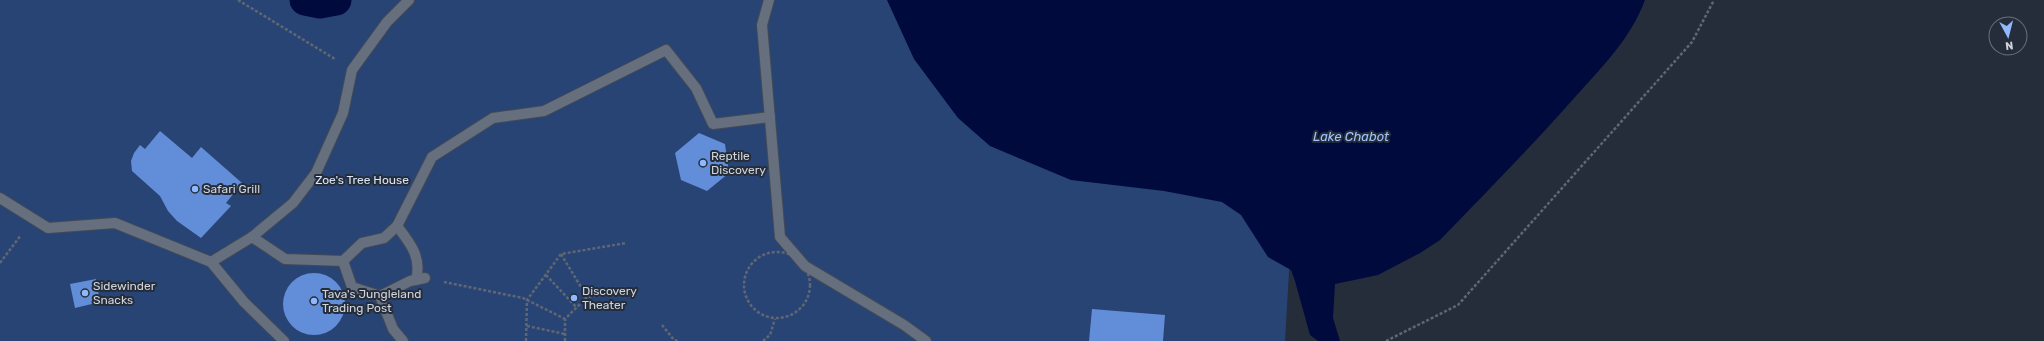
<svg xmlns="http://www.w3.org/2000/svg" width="2044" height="341" font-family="Rubik,sans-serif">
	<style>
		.green { fill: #284474 }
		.water { fill: #000a3c }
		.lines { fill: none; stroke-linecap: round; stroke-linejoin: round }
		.canal { stroke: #000a3c; stroke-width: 31 }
		.building { fill: #628ed9 }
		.minor-casing { stroke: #444a56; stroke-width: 12 }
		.path { stroke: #606773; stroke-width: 2.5; stroke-dasharray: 3 2; stroke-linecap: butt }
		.minor { stroke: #666f7e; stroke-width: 10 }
		.poi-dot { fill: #8fb8fd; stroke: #252d3a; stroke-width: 1.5 }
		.labels { text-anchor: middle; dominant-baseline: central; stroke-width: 4; stroke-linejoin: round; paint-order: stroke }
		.poi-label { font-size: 12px; fill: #cfd4dd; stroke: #252d3a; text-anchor: start }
		.park-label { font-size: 12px; fill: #d7e4f8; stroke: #252d3a }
		.water-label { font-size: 13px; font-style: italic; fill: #a1c4ff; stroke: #252d3a }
	</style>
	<rect width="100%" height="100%" fill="#252d3a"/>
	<path class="green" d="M0,0H940L1197,141L1291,238L1285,341H0Z"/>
	<path class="water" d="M887,0H1645C1631,38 1603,66 1576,96C1533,145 1486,192 1440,240L1420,253L1378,275L1335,284L1333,318L1340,341H1318L1310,335L1295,281L1291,270L1268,257L1241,215L1222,202L1164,191L1071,180L990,146L958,118L914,59Z"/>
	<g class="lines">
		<path class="canal" d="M305,0L320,3L336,0"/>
	</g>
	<g class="building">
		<path d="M160,131L192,158L201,147L242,183L226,203L231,206L201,238L177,221L168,211L160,196L132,171L131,161L134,153L140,145L145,149Z"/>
		<path d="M699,133L725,144L729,173L707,191L681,180L675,153Z"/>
		<circle cx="314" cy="304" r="31"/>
		<path d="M96,279L100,302L75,308L70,284Z"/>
		<path d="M1092,309L1165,315L1163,341H1089Z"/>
	</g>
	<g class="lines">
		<defs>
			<g id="minor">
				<path d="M769,0L762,25L780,237L805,266L904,325L926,341"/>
				<path d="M0,198L48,228L115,223L211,262L244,302L284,341"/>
				<path d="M397,226C410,243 422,257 416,280"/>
				<path d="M252,237L285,259L343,261L362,243L384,238L397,226L432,157L493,118L544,111L666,50L696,88L713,124L770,117"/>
				<path d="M343,261L352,287L380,296L410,281L425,278"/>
				<path d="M211,262L252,237L293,203L316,173L343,113L352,70L387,22L409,0"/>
				<path d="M380,296L393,329L403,341"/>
			</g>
		</defs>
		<use href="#minor" class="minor-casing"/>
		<g class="path">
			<path d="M238,0L335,59"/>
			<circle cx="777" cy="285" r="33"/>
			<path d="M561,254L587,297"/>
			<path d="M0,263L21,235"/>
			<path d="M546,275L577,308"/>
			<path d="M444,282L523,298L565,319"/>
			<path d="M662,325L674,340L678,341"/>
			<path d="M527,326L565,334"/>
			<path d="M526,341L527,300L561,254L626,243"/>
			<path d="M565,341V319L587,297L619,292"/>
			<path d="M763,341L770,335L775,319"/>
			<path d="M1386,341L1458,305L1692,42L1714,0"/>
		</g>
		<use href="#minor" class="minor"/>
	</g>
	<g class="poi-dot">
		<circle cx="703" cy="163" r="4"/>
		<circle cx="195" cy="189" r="4"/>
		<circle cx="85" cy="293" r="4"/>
		<circle cx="574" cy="298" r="4"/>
		<circle cx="314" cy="301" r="4"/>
	</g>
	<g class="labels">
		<g class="poi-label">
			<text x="711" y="156">Reptile<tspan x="711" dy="14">Discovery</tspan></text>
			<text x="203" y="189">Safari Grill</text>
			<text x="93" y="286">Sidewinder<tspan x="93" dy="14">Snacks</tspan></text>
			<text x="582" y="291">Discovery<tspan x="582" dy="14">Theater</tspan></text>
			<text x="322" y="294">Tava's Jungleland<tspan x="322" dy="14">Trading Post</tspan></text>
		</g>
		<g class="park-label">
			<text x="362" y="180">Zoe's Tree House</text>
		</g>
		<g class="water-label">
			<text x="1351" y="136">Lake Chabot</text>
		</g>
	</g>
	<g transform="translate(2008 36) rotate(173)"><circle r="19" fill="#252d3a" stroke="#69707b"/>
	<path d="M0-3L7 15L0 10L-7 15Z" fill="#8fb8fd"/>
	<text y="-6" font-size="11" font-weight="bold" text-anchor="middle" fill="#cfd4dd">N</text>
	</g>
</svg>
